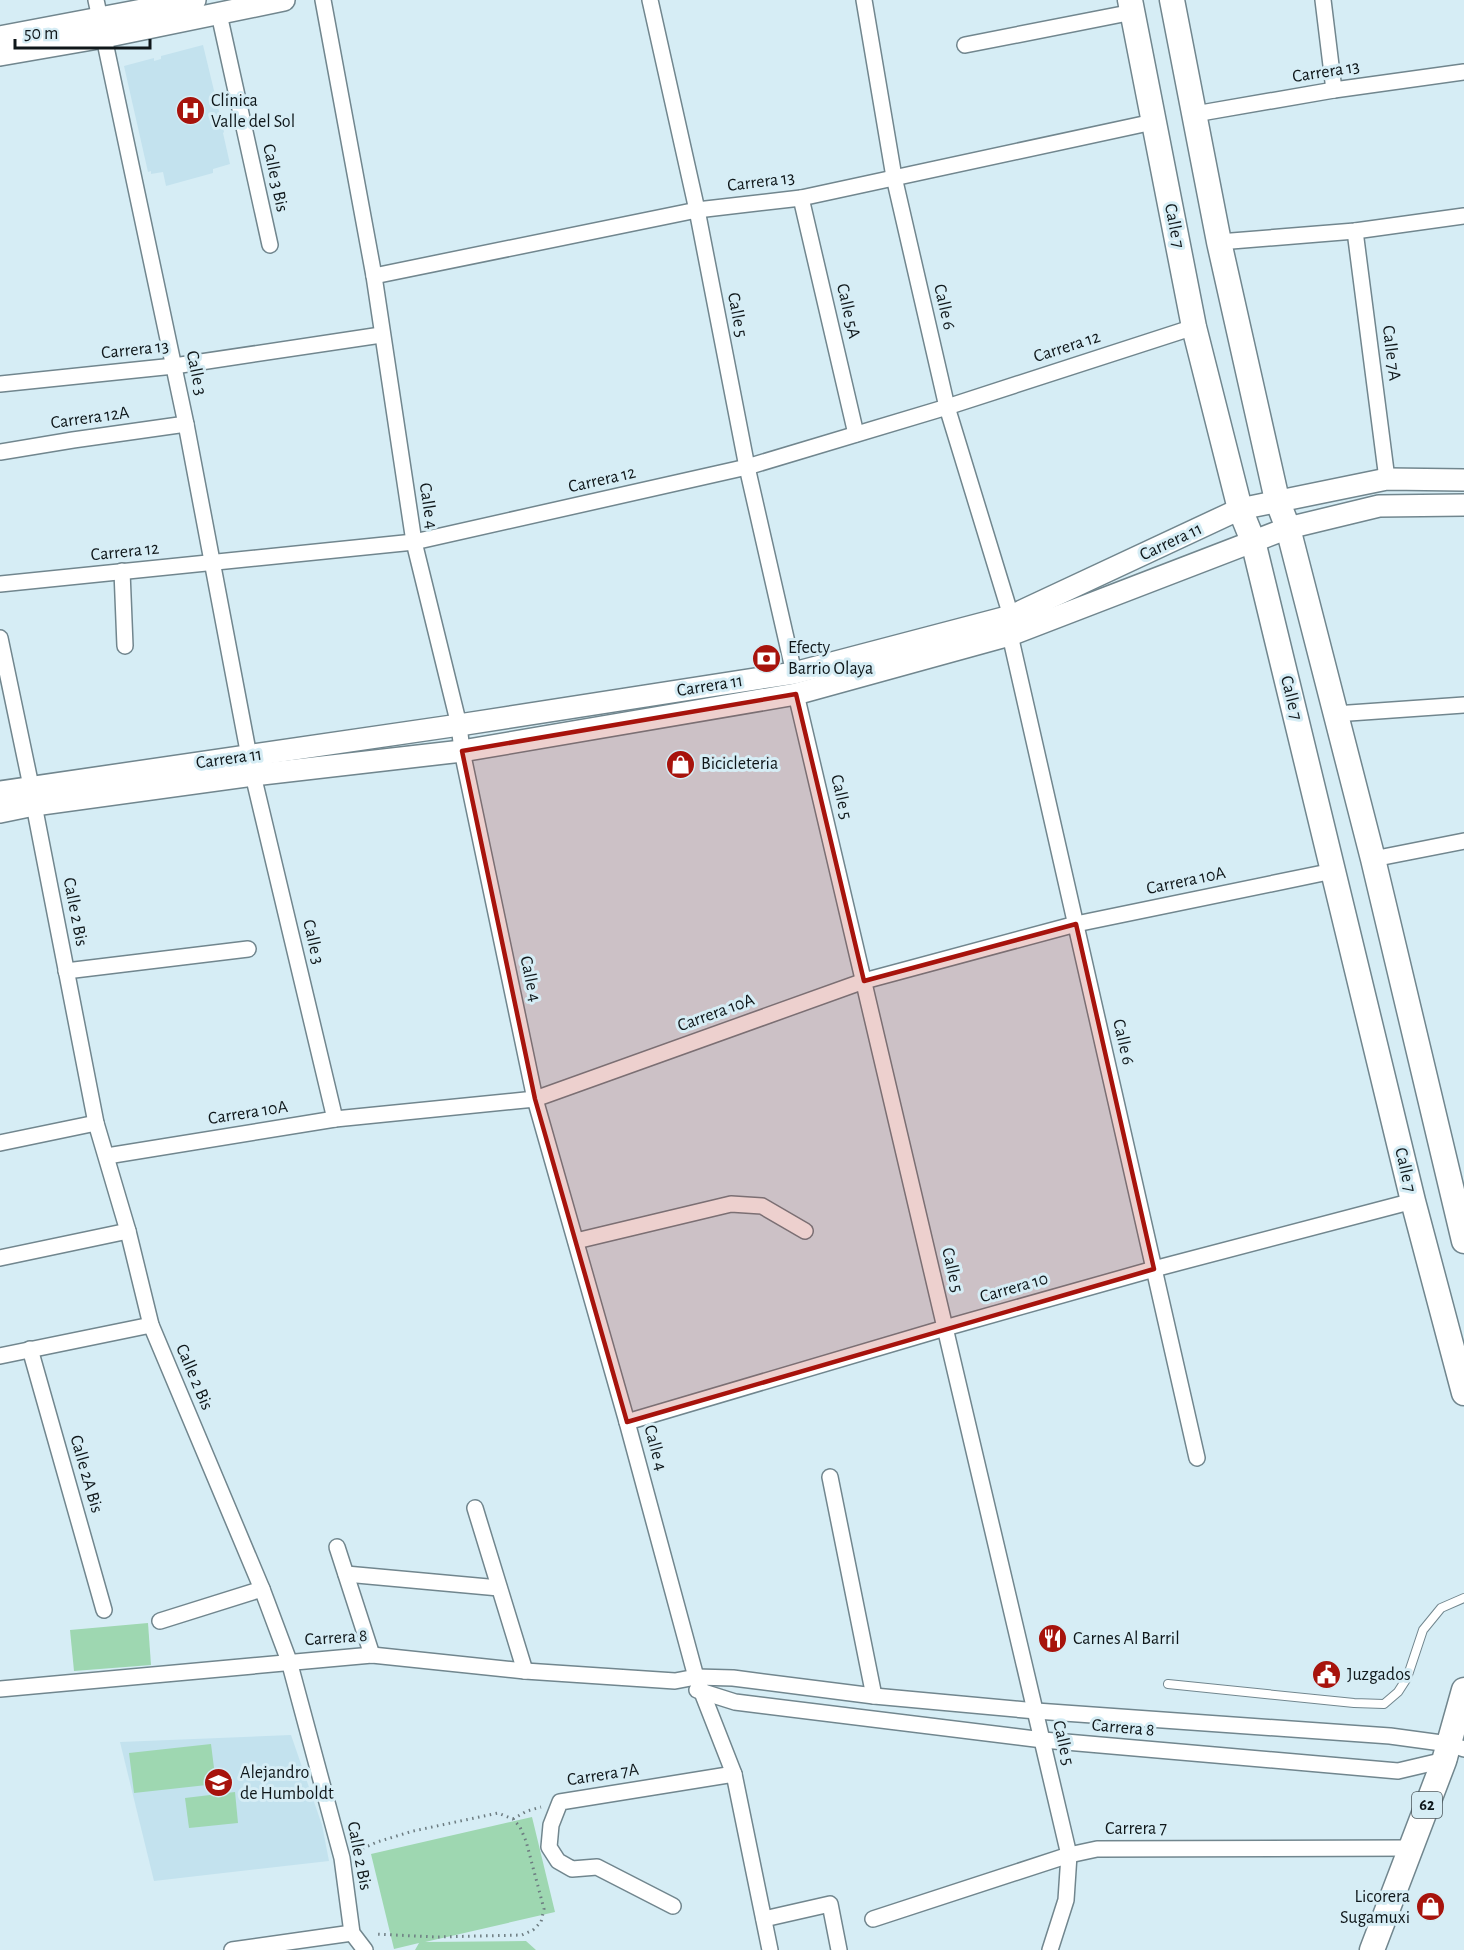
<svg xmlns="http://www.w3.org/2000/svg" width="1464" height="1950" font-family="'Alegreya Sans',sans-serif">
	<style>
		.built { fill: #c3e2ee }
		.green { fill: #9ed7b1 }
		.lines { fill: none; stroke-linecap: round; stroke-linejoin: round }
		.lane-casing { stroke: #71868e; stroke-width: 10 }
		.street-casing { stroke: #71868e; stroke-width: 18 }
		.secondary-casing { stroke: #71868e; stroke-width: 24 }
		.primary-casing { stroke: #71868e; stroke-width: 27 }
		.path { stroke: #6d7c81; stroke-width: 3; stroke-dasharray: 1.5 4.5; stroke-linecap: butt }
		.lane { stroke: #fff; stroke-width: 8 }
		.street { stroke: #fff; stroke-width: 15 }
		.secondary { stroke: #fff; stroke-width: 21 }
		.primary { stroke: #fff; stroke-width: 24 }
		.marked { fill: #a7130c; fill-opacity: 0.2; stroke: #a7130c; stroke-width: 4.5; stroke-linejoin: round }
		.labels { text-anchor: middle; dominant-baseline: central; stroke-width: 6; stroke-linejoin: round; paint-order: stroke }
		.shield { fill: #d6edf5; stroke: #4b575c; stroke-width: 1.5 }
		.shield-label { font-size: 16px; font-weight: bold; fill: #0f171a }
		.street-label { font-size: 18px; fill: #0f171a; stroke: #d6edf5 }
		.poi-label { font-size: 18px; fill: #0f171a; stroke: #d6edf5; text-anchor: start }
	</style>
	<rect width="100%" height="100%" fill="#d6edf5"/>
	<g class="built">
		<path d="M203,45L224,132L223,133L230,164L213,169V173L166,186L163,172L151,174V171L148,172L124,66L154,58V61L161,59V56Z"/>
		<path d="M291,1735L322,1825L329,1861L154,1881L120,1742Z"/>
	</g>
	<g class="green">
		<path d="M148,1623L151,1665L74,1671L70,1630Z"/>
		<path d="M211,1744L216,1784L134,1793L129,1753Z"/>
		<path d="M235,1792L238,1823L189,1828L185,1798Z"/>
		<path d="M532,1817L555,1912L425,1942L526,1941L536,1950H415L419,1943L394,1949L371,1854Z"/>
	</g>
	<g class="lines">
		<defs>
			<path id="lane" d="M1168,1684L1354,1703L1384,1704L1398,1692L1407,1678L1423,1630L1441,1608L1464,1598"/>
			<g id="street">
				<path d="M96,0L186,424L249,756"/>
				<path d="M323,0L374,276L414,542L459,725L462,751L535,1099L627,1422L696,1677L734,1774L770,1950"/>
				<path d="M650,0L697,210L747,467L794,673"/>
				<path d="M864,0L894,177L947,407L1011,616"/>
				<path d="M1323,0L1334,90"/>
				<path d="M219,14L270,245"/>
				<path d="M965,45L1133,12"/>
				<path d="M1195,114L1334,90L1464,72"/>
				<path d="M801,198L856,434"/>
				<path d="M1355,231L1387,479"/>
				<path d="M1219,242L1355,231L1464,216"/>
				<path d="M374,276L697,210L801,198L1153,122"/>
				<path d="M0,384L174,366L381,335"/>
				<path d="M0,452L73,440L186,424"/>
				<path d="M122,571L125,646"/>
				<path d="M0,584L414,542L747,467L947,407L1194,327"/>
				<path d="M1010,635L1197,1458"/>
				<path d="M0,638L31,786"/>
				<path d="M796,694L1069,1855L1066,1900L1050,1950"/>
				<path d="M1335,714L1464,705"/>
				<path d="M253,775L335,1119"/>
				<path d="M34,805L96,1123L128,1231L151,1325L262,1589L289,1661L342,1858L352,1933L365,1950"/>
				<path d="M1373,859L1464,841"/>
				<path d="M66,971L248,949"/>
				<path d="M0,1143L96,1123"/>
				<path d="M107,1156L335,1119L535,1099L864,981L1076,924L1333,871"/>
				<path d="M576,1241L731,1204L762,1206L805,1231"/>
				<path d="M0,1258L128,1231"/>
				<path d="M30,1349L104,1610"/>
				<path d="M0,1356L151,1325"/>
				<path d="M627,1422L945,1328L1154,1269L1413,1201"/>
				<path d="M830,1477L874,1696"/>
				<path d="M475,1508L525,1671"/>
				<path d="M337,1547L372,1655"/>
				<path d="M346,1574L499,1588"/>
				<path d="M160,1621L262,1589"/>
				<path d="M0,1689L372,1655L525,1671L675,1681L696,1677L733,1678L874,1696L1036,1711L1390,1736L1449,1744L1464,1749"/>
				<path d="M697,1690L735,1702L1043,1740L1398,1771L1449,1759"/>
				<path d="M673,1906L597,1867L572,1869L558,1861L549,1847L551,1825L560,1802L734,1774"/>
				<path d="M764,1919L830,1904L839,1950"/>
				<path d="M873,1919L1069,1855L1097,1849L1411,1848"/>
				<path d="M232,1950L352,1933"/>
			</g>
			<g id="secondary">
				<path d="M0,37L195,0"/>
				<path d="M0,55L104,37L284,0"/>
				<path d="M0,792L459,725L794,673L1011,616L1240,509L1387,479L1464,480"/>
				<path d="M0,812L34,805L253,775L462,751L796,694L1010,635L1288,528L1379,506L1464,505"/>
			</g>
			<g id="primary">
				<path d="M1130,0L1194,327L1240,509L1253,541L1413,1201L1464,1393"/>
				<path d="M1172,0L1219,242L1277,500L1288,528L1373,859L1464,1241"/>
				<path d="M1372,1950L1444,1761L1464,1690"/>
			</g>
		</defs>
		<use href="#lane" class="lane-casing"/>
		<use href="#street" class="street-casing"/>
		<use href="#secondary" class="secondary-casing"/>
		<use href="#primary" class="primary-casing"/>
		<g class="path">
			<path d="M513,1819L527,1811L541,1807"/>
			<path d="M357,1851L377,1842L413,1831L498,1813L513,1819L520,1827L526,1841L544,1909L541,1922L533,1930L522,1935L436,1937L374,1934"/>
		</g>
		<use href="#lane" class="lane"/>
		<use href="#street" class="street"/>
		<use href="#secondary" class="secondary"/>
		<use href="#primary" class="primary"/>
	</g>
	<path class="marked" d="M796,694L864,981L1076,924L1154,1269L627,1422L535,1099L462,751Z"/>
	<defs>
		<symbol id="hospital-disc" viewBox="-11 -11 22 22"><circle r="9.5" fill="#a7130c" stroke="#d6edf5"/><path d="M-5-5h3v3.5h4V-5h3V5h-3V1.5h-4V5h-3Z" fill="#fff"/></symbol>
		<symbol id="bank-disc" viewBox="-11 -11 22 22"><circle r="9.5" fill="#a7130c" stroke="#d6edf5"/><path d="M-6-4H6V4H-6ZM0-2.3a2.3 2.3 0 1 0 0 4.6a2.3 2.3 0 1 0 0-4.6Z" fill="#fff"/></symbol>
		<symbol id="shop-disc" viewBox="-11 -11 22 22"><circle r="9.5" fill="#a7130c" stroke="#d6edf5"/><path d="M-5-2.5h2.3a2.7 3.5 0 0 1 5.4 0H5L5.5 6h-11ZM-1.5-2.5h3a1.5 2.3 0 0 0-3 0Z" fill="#fff"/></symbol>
		<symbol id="restaurant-disc" viewBox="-11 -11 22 22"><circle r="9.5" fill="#a7130c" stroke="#d6edf5"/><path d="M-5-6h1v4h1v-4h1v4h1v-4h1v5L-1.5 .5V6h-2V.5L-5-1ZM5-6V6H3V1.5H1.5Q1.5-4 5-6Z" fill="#fff"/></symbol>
		<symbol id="civic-disc" viewBox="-11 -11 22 22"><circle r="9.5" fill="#a7130c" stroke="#d6edf5"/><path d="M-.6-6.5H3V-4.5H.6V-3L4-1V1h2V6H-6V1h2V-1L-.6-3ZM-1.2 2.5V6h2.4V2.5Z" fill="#fff"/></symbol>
		<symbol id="school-disc" viewBox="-11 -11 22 22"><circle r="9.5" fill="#a7130c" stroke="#d6edf5"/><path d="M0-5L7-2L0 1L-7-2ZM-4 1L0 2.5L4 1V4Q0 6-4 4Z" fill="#fff"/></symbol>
	</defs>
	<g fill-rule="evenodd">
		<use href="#hospital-disc" x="174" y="94" width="33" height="33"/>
		<use href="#bank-disc" x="750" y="642" width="33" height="33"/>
		<use href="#shop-disc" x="664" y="748" width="33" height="33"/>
		<use href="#restaurant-disc" x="1036" y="1622" width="33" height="33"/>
		<use href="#civic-disc" x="1310" y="1658" width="33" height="33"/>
		<use href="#school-disc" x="202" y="1766" width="33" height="33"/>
		<use href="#shop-disc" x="1414" y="1890" width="33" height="33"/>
	</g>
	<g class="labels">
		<rect class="shield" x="1412" y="1792" width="30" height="26" rx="4.5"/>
		<g class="shield-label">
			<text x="1427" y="1805">62</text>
		</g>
		<g class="street-label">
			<text transform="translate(1326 72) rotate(-9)">Carrera 13</text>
			<text transform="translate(275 178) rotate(78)">Calle 3 Bis</text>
			<text transform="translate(761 182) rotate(-7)">Carrera 13</text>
			<text transform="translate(1174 226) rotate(79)">Calle 7</text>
			<text transform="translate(944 307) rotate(77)">Calle 6</text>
			<text transform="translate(848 311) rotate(77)">Calle 5A</text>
			<text transform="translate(737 315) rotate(79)">Calle 5</text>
			<text transform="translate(1067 347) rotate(-18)">Carrera 12</text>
			<text transform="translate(135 350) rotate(-6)">Carrera 13</text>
			<text transform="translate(1391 353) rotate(83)">Calle 7A</text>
			<text transform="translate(196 373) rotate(78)">Calle 3</text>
			<text transform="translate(90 418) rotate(-8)">Carrera 12A</text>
			<text transform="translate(602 480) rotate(-13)">Carrera 12</text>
			<text transform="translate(428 506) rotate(81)">Calle 4</text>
			<text transform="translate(1171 542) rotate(-25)">Carrera 11</text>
			<text transform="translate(125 552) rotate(-6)">Carrera 12</text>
			<text transform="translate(710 686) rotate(-9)">Carrera 11</text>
			<text transform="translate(1291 698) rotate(76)">Calle 7</text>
			<text transform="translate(229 759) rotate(-8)">Carrera 11</text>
			<text transform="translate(841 797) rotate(77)">Calle 5</text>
			<text transform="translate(1186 881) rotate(-12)">Carrera 10A</text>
			<text transform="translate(75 912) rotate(79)">Calle 2 Bis</text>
			<text transform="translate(313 942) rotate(77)">Calle 3</text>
			<text transform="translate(530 979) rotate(78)">Calle 4</text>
			<text transform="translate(716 1013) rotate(-20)">Carrera 10A</text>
			<text transform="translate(1123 1042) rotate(77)">Calle 6</text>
			<text transform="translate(248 1113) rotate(-9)">Carrera 10A</text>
			<text transform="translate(1405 1170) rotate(77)">Calle 7</text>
			<text transform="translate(952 1270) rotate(77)">Calle 5</text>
			<text transform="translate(1014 1288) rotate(-16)">Carrera 10</text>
			<text transform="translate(194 1377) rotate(67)">Calle 2 Bis</text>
			<text transform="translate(655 1448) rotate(75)">Calle 4</text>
			<text transform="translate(86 1474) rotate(74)">Calle 2A Bis</text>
			<text transform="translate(336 1638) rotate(-4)">Carrera 8</text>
			<text transform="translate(1123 1728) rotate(5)">Carrera 8</text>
			<text transform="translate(1063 1743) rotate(77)">Calle 5</text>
			<text transform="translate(603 1775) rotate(-9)">Carrera 7A</text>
			<text x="1136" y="1829">Carrera 7</text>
			<text transform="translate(359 1856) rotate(79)">Calle 2 Bis</text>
		</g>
		<g class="poi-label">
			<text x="211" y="101">Clinica<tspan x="211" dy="21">Valle del Sol</tspan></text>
			<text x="788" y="648">Efecty<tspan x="788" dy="21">Barrio Olaya</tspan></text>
			<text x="701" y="764">Bicicleteria</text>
			<text x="1073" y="1639">Carnes Al Barril</text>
			<text x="1347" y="1675">Juzgados</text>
			<text x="240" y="1773">Alejandro<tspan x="240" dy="21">de Humboldt</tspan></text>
			<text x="1410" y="1897" text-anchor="end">Licorera<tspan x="1410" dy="21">Sugamuxi</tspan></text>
		</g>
	</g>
	<path d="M15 39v9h135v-9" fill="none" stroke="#0f171a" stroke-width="3"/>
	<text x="24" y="39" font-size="18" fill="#0f171a" stroke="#d6edf5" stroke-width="4.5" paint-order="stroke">50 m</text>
</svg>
